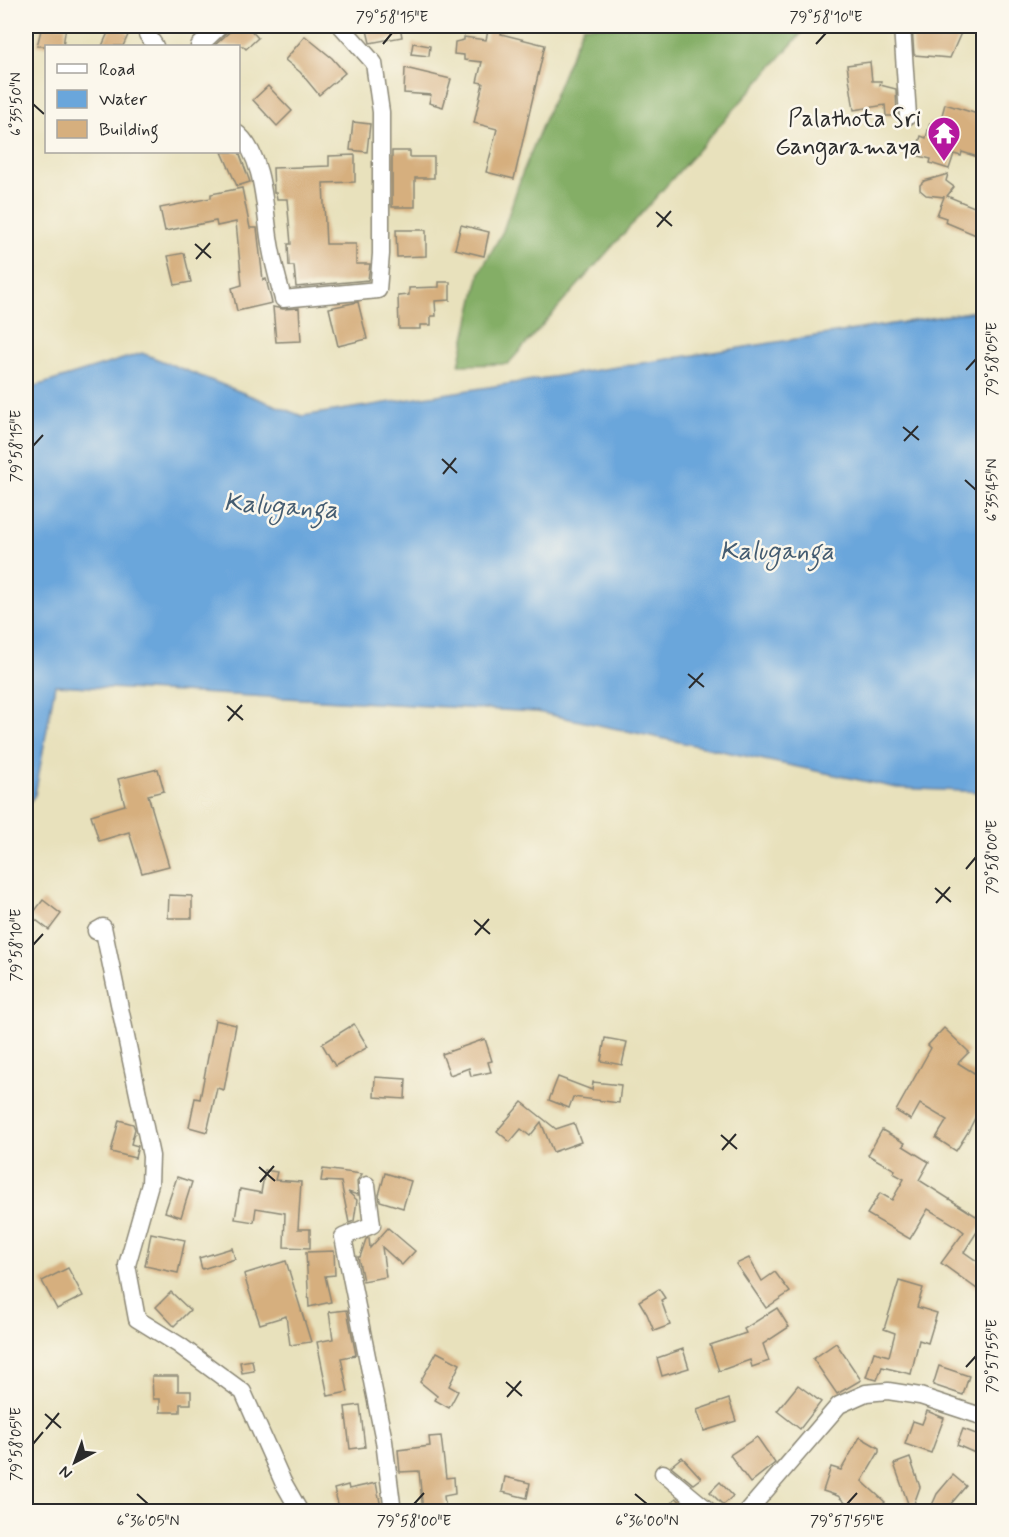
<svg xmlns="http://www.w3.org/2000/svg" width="1009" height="1537" font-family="Mynerve,sans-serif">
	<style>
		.forest { fill: #84ae66; stroke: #586c48; stroke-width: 1.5 }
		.water { fill: #6aa6db; stroke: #4a6883; stroke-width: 1.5 }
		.building { fill: #d6af7e }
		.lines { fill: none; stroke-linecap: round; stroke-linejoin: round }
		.minor-casing { stroke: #8a8674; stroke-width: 19 }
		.minor { stroke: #fff; stroke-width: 16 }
		.ticks { fill: none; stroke: #2b2b2b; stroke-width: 2 }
		.labels { text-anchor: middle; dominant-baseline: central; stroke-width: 5; stroke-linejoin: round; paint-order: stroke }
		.poi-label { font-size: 24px; fill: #2b2b2b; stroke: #fbf7ec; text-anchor: end }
		.water-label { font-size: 26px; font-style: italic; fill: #445c71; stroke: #fbf7ec }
		.neatline { fill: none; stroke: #2b2b2b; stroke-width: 2 }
		.ticks-label { font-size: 15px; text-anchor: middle; fill: #2b2b2b }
	</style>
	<rect width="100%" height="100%" fill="#fbf7ec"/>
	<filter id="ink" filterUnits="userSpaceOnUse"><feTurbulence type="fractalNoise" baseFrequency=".0167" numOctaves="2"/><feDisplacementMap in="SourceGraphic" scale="12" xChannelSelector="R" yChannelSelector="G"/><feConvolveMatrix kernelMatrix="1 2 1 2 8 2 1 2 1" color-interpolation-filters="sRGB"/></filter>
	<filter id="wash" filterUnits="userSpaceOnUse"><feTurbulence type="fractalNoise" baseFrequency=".008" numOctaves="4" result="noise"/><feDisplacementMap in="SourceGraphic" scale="24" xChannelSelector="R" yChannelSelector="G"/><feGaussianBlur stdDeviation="1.35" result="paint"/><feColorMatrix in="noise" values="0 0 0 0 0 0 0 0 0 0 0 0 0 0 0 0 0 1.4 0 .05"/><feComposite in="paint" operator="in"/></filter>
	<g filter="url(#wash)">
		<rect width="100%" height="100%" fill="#e8e1bc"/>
		<path class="forest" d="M583,26H808L508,364L459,365L480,272L503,231L522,174Z"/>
		<path class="water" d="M983,310V792L897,788L537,712L55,685L35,795L26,807V389L142,353L302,416Z"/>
		<g id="blocks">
			<g class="building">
				<path d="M42,26H66L63,46H37Z"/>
				<path d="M111,26L129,33L123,46H102Z"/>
				<path d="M236,26H247L258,38L246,49L243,46H214Z"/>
				<path d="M366,26H400L402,37L370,43Z"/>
				<path d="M489,26H503L501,34L545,45L514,179L486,172L497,129L474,123L483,83L477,82L482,62L464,60V55L454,54L455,42L464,40V37L486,40Z"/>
				<path d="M912,26H964L950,58L914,55Z"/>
				<path d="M305,36L332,58L345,73L319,95L300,72L285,60Z"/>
				<path d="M413,43L430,46L429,56L411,54Z"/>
				<path d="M870,62L872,81H881L880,85L896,89L897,116H886L885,105L854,110L847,65Z"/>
				<path d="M405,68L451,79L443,107L429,103L431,95L404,93Z"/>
				<path d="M268,86L292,111L277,126L253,100Z"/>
				<path d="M945,104L984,116V124L978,142L984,143V159L962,152L961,156L954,154L949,169L930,163L931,159L915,155L921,136L926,138L930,123L939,126Z"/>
				<path d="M353,122L370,124L367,152L350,150Z"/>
				<path d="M392,151H410V157H434V178H415V207H392Z"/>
				<path d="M222,152H239L250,182L237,186Z"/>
				<path d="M355,155V182L323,183L326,244H356V264H370L368,280L296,287L294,266H289L288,244H291L287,199H277L276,193H274L273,168L329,166V156Z"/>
				<path d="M948,174L946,181L954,187L947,196L984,211V216L976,235L945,222L946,218L937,215L944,197L926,195L920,190V185L924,181Z"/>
				<path d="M242,188L250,228H257L263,280L266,279L272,303L237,311L232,288L242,285L236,222L217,226L216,221L165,231L160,208L211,198V194Z"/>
				<path d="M461,225L489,232L484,256L455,249Z"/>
				<path d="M396,230H426V256L397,257Z"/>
				<path d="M184,253L191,282L175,285L168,256Z"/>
				<path d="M439,282H450V300L435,301L436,316H431V325H420V329H399L398,296L409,295V288L439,287Z"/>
				<path d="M358,302L367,339L338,346L329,308Z"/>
				<path d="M273,307L283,309L299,308L301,341L276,342Z"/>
				<path d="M158,769L164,791L148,795L169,866L142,873L129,832L99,841L91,815L125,805L118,779Z"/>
				<path d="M169,895L192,896V918H168Z"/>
				<path d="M43,900L61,914L49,930L31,916Z"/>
				<path d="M215,1020L236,1025L224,1090L217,1088L207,1132L189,1127L195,1098L200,1099Z"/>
				<path d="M354,1024L368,1047L335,1066L322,1044Z"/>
				<path d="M944,1028L969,1052L958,1063L984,1079V1100L968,1132L956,1151L936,1138L947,1120L920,1104L911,1120L896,1111L931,1048L928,1045Z"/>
				<path d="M605,1038L627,1042L622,1065L601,1061Z"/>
				<path d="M485,1039L492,1061L488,1062L491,1072L471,1076L469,1068L450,1075L442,1054Z"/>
				<path d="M375,1077L406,1079L405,1099L374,1097Z"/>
				<path d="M558,1077L592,1090L593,1082L621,1085L619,1103L573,1097L569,1108L549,1100Z"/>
				<path d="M522,1102L556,1129L574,1123L581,1142L553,1152L541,1122L530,1136L521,1129L510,1142L497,1131Z"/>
				<path d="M119,1120L133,1124L135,1129L131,1144L138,1146L135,1158L111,1152Z"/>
				<path d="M882,1130L905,1143L903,1146L929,1162L919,1180L984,1221L964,1252L984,1266V1294L941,1263L964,1232L955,1225L928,1209L910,1239L867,1214L880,1193L892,1200L904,1179L893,1173L895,1170L868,1155Z"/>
				<path d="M323,1169L362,1174L357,1181L358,1195L348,1192L357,1200L354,1221L349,1223L341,1182L321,1181Z"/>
				<path d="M265,1170L277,1172L275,1180L301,1182L298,1229H310V1248L284,1247L285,1213L256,1208L254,1222L235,1219L240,1189L261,1193Z"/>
				<path d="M385,1173L411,1181L403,1208L380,1201L379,1195Z"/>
				<path d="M177,1177L192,1182L181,1217L165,1212Z"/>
				<path d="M388,1228L415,1251L402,1265L382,1247L386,1277L363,1281L358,1257H360L366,1239L369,1238L370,1248Z"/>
				<path d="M151,1233L185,1240L178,1273L145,1266Z"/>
				<path d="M232,1248L235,1259L202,1269L199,1258Z"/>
				<path d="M334,1251L335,1275L325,1276L331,1302L309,1307L306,1252Z"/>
				<path d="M749,1258L762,1281L775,1272L790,1292L766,1308L736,1264Z"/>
				<path d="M286,1261L311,1342L290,1345L286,1316L260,1324L247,1285L244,1274Z"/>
				<path d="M68,1268L83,1296L57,1309L42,1281Z"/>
				<path d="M899,1281L923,1288L917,1307L937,1313L928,1343L919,1340L911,1374L882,1367L877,1380L866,1377L874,1352L889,1356L895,1333L884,1329Z"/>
				<path d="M659,1289L665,1298L661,1300L670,1325L654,1331L647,1314L639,1301Z"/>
				<path d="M171,1292L190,1310L174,1326L156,1307Z"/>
				<path d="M777,1308L789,1327L763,1344L769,1361L752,1367L750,1360L719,1371L710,1345L746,1333L744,1329Z"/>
				<path d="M347,1310L356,1355L341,1358L348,1392L328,1396L317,1342L333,1339L329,1312Z"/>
				<path d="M836,1343L861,1380L837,1394L813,1359Z"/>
				<path d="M683,1349L689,1368L662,1376L657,1358Z"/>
				<path d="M437,1352L460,1364L449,1386L458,1391L449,1408L435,1400L437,1396L420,1382Z"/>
				<path d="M252,1360L254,1371L242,1373L240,1362Z"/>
				<path d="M939,1366L969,1376L963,1395L933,1385Z"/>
				<path d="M152,1376H178V1391H191V1404H180V1412H160V1399H153Z"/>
				<path d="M798,1385L821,1402L800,1429L777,1411Z"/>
				<path d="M729,1399L736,1421L704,1431L697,1410Z"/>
				<path d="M360,1405L365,1447L350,1449L345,1407Z"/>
				<path d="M927,1411L944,1418L931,1453L905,1444L913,1421L922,1424Z"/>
				<path d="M963,1429L984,1437V1457L957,1445Z"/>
				<path d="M441,1436L446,1478L454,1477L455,1494L444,1496L446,1512H423L419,1471L400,1472L398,1450L430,1446L429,1437Z"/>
				<path d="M757,1437L775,1463L750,1483L730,1455Z"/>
				<path d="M860,1437L879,1448V1452L862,1481L885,1502L876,1512H855L838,1496L823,1491L831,1467L841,1470Z"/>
				<path d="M682,1457L701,1478L693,1484L671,1466Z"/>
				<path d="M910,1458L920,1487L911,1512L894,1464Z"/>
				<path d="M953,1475L966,1486L950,1505L958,1512H929L937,1494Z"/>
				<path d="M505,1477L530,1483L527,1498L502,1492Z"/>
				<path d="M720,1482L733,1496L723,1505L710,1492Z"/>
				<path d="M376,1483L382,1512H366L365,1505L340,1511L334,1489L348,1485L349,1489Z"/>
				<path d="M676,1498L693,1512H662Z"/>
			</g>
		</g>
	</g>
	<g filter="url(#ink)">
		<use href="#blocks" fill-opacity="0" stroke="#8a8674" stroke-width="1.5"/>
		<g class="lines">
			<defs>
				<g id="minor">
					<path d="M148,26L147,34L155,46"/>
					<path d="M902,26L908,116"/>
					<path d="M199,46L220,26"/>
					<path d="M238,134C266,159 264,214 271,249C274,266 279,283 283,299L378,290L381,254V112L374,63L341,26"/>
					<path d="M96,931L103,927L151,1156L150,1184L127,1265L137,1319L179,1345L243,1392L283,1482L300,1512"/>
					<path d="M367,1185L372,1225L343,1237L384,1441L393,1512"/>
					<path d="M663,1473L710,1512"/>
					<path d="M747,1512L839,1405L866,1393L888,1391L920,1396L984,1417"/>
				</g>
			</defs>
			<use href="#minor" class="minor-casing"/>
			<use href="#minor" class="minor"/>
		</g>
	</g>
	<path class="ticks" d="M383,44L392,33M816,44L826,33M33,104L44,114M656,212L672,226M657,227L671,211M195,244L211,258M196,259L210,243M966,370L976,359M903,427L919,440M904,441L918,426M33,446L43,435M442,459L457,473M443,474L456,458M965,480L976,490M688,674L704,687M689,688L703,673M227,706L243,720M228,721L242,705M966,869L976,857M935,888L951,902M936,903L950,887M474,920L490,934M475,935L489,919M33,945L43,934M721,1135L737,1149M722,1150L736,1134M259,1167L275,1181M260,1182L274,1166M966,1367L976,1356M506,1382L522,1396M507,1397L521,1381M45,1414L61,1428M46,1429L59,1413M33,1444L43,1432M137,1494L148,1504M635,1494L647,1504M414,1504L424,1493M847,1504L857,1493"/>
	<defs>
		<symbol id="temple-pin" viewBox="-11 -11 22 30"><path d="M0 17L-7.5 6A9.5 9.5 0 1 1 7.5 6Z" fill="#b5179e" stroke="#fbf7ec"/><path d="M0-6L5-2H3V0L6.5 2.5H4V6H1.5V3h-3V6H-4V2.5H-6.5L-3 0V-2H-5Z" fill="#fff"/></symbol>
	</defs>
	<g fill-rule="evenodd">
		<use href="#temple-pin" x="925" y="114" width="38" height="52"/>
	</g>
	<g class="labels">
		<g class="poi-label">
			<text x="921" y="119">Palathota Sri<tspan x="921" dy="28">Gangaramaya</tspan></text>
		</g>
		<g class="water-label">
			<text transform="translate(281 507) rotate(4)">Kaluganga</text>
			<text x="777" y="552">Kaluganga</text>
		</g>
	</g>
	<rect width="1009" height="1537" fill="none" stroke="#fbf7ec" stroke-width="66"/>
	<rect x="45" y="45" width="195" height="108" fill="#fbf7ec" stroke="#a8a59f" stroke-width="1.5"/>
	<rect x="57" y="64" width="30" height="9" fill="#ffffff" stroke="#a8a59f" stroke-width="1.5"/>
	<text x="99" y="75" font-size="18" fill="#2b2b2b">Road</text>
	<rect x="57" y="90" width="30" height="18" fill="#6aa6db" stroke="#a8a59f" stroke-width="1.5"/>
	<text x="99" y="105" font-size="18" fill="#2b2b2b">Water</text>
	<rect x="57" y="120" width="30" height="18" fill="#d6af7e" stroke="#a8a59f" stroke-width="1.5"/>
	<text x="99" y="135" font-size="18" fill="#2b2b2b">Building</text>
	<g transform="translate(75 1462) rotate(221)" stroke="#fbf7ec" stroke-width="4.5" paint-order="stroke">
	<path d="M0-4.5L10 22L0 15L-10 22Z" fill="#2b2b2b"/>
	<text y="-9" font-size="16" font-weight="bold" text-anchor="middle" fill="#2b2b2b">N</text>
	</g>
	<rect x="33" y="33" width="943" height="1471" class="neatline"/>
	<g class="ticks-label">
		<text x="392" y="22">79°58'15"E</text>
		<text x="826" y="22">79°58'10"E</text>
		<text transform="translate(16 104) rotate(-90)" y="5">6°35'50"N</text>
		<text transform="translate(992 359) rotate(-90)" y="5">79°58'05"E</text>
		<text transform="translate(16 446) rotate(-90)" y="5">79°58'15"E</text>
		<text transform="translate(992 490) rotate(-90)" y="5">6°35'45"N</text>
		<text transform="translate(992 857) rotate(-90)" y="5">79°58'00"E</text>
		<text transform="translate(16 945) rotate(-90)" y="5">79°58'10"E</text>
		<text transform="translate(992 1356) rotate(-90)" y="5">79°57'55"E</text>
		<text transform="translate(16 1444) rotate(-90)" y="5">79°58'05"E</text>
		<text x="148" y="1526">6°36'05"N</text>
		<text x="414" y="1526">79°58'00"E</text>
		<text x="647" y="1526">6°36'00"N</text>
		<text x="847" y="1526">79°57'55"E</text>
	</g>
</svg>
